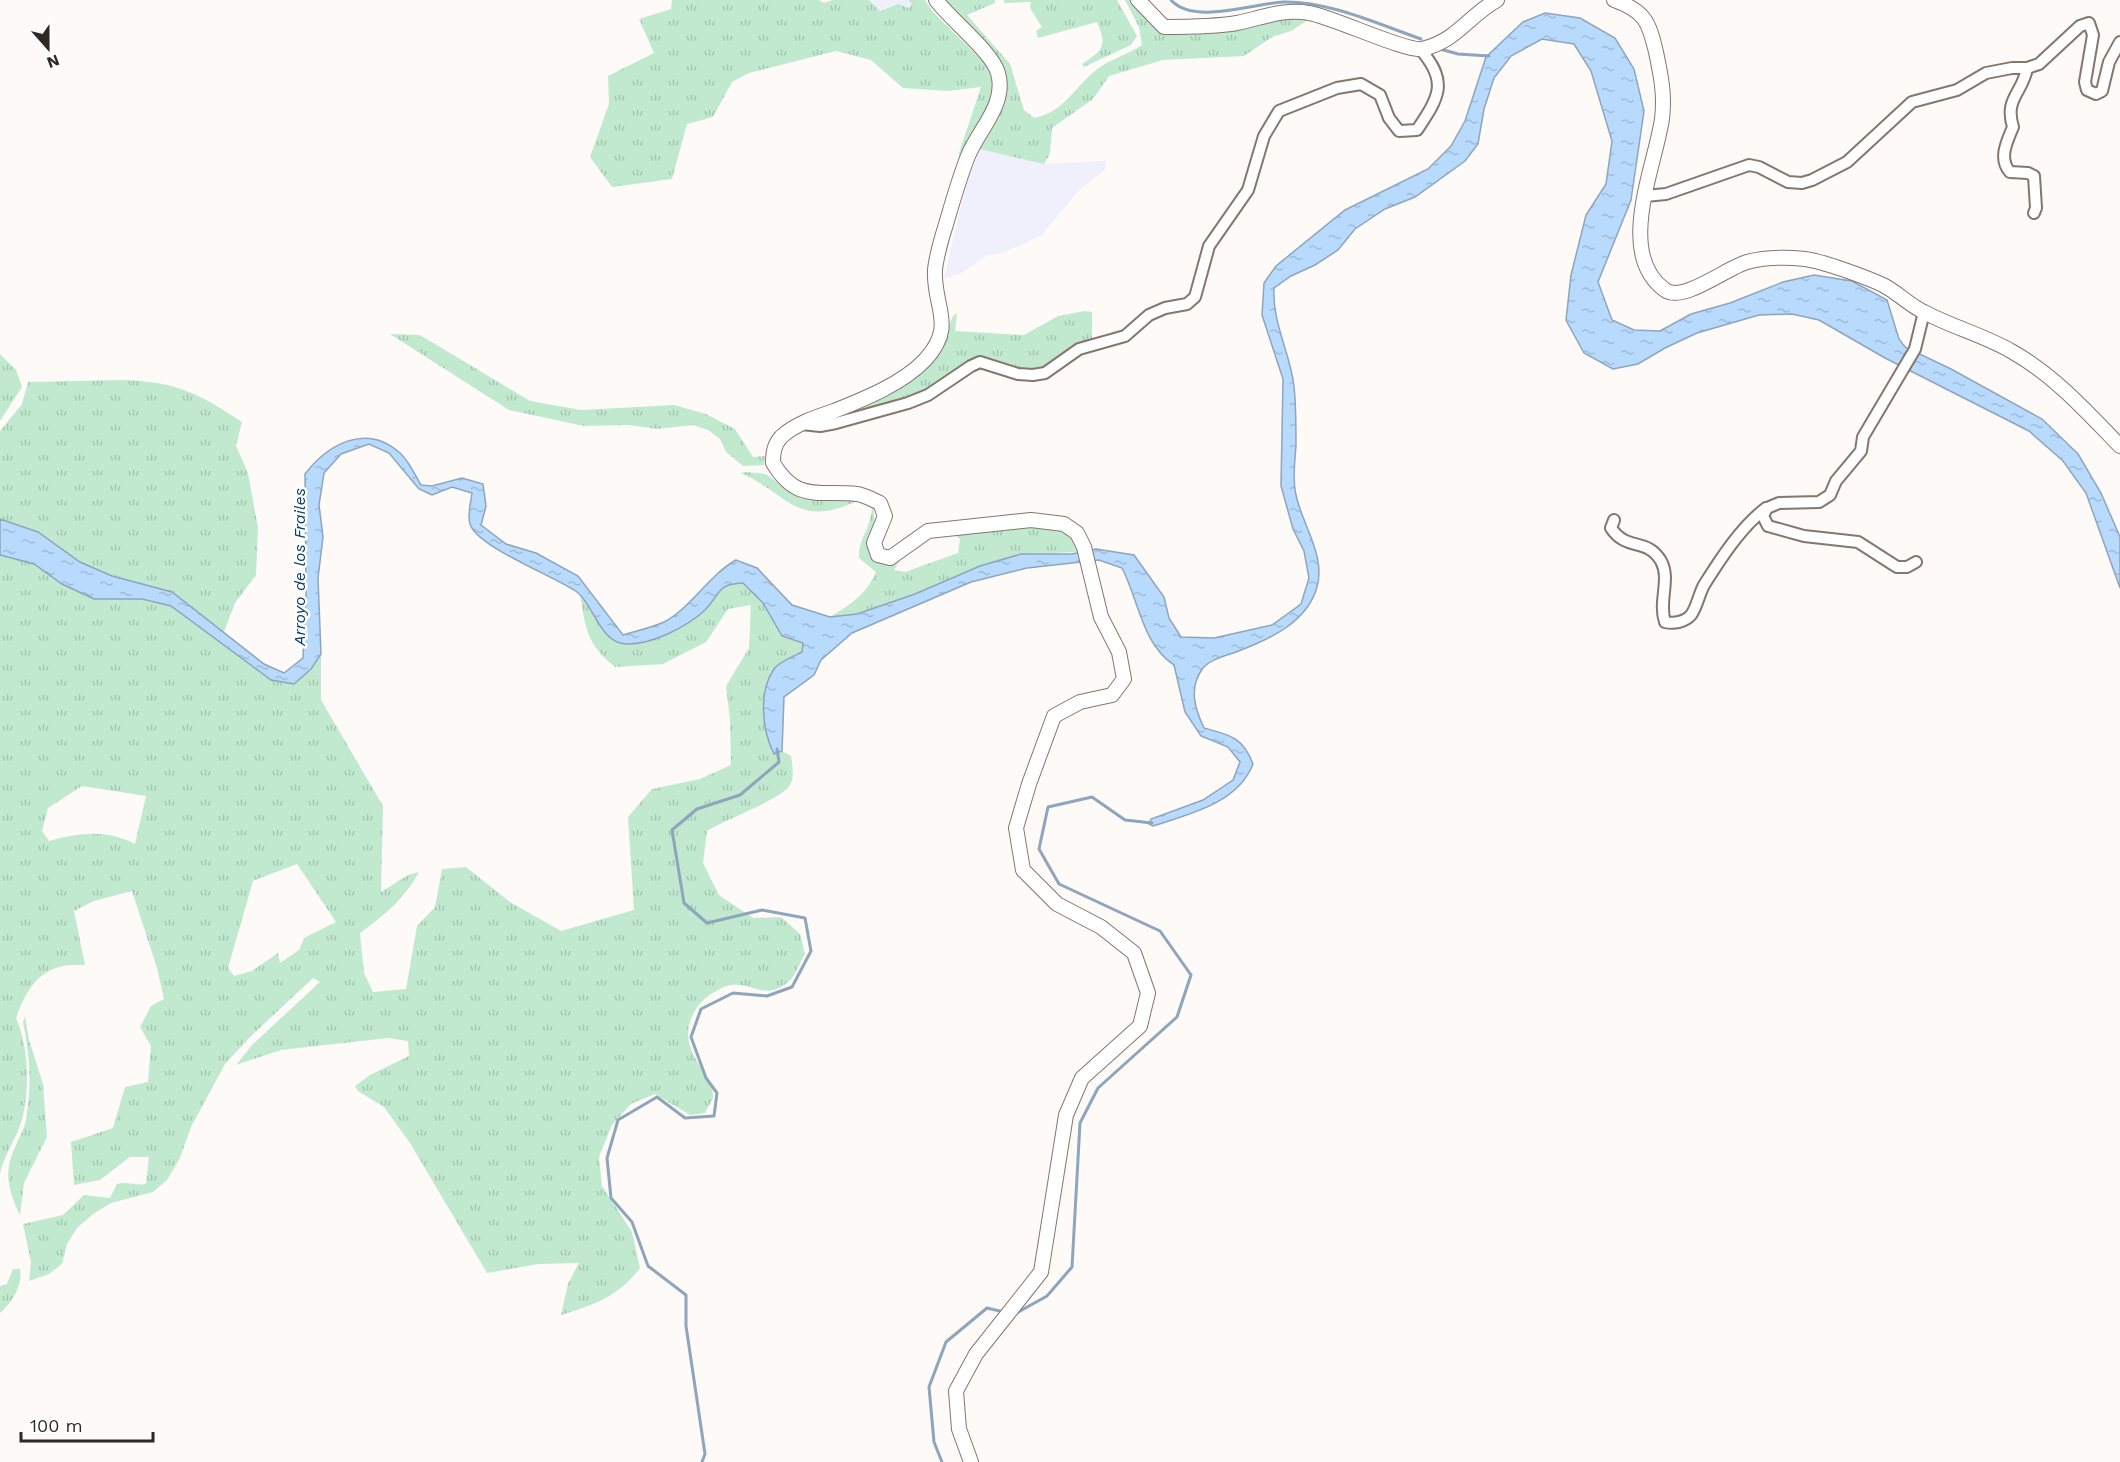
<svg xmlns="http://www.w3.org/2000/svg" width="2120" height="1462" font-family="'Work Sans',sans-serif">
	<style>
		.commercial { fill: #f0effc }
		.grass { fill: url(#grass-tufts); fill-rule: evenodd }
		.water { fill: url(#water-ripples); stroke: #8ea5bc; stroke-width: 1.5 }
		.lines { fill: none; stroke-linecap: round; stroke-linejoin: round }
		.stream { stroke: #8ea5bc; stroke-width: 3 }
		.minor-casing { stroke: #86766d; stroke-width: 14 }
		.secondary-casing { stroke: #86766d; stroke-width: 16 }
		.minor { stroke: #fff; stroke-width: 10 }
		.secondary { stroke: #fff; stroke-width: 14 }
		.labels { text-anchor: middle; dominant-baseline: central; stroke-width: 5; stroke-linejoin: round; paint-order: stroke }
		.water-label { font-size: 16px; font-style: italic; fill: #063d69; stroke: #fff }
	</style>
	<defs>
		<pattern id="grass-tufts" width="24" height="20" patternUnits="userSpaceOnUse" patternTransform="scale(1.5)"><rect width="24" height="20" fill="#c0e9cf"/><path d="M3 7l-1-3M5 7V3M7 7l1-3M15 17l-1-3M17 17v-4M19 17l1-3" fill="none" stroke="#a5c8b2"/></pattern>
		<pattern id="water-ripples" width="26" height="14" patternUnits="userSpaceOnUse" patternTransform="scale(1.5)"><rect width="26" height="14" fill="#b7dafd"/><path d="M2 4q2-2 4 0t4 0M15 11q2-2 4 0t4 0" fill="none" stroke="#9ebbd9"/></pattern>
	</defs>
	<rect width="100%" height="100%" fill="#fdfaf8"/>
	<g class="commercial">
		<path d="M869,0H908L912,4L909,8L887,7L880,11Z"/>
		<path d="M980,149L1044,164L1106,161V169L1079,190L1042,235L1003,253L987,255L962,273L944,279L965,189Z"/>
	</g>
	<g class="grass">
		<path d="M672,0H819L824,3L833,0H869L880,11L898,4L909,8L912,4L908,0H925L933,12L985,63L993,82L992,96L958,172L959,153L981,87L947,91L903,88L871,60L836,51L749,73L732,82L713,117L687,124L672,179L612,187L590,157L609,104L608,76L654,53L639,19L671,9Z"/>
		<path d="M944,0H995V3L967,15L1010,64L1024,110L1034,118C1064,112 1074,88 1096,70C1110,59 1127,55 1142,45L1139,27L1125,0H1133L1159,28L1279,18L1308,20L1291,31L1272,37L1244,56L1163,60L1109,76L1093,99L1052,128L1050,154L1044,164L980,149L1006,84Z"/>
		<path d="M1004,0H1117L1137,36L1131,45L1084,67L1082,64C1104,50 1107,46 1097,22L1038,38L1036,31L1042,27L1030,8L1031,2L1004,3Z"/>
		<path d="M1085,311L1092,312V341C1049,366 1041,381 991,361L926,392L826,422L938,352L953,316L957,313L955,331L1024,335L1058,316Z"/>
		<path d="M390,334L420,335L530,401L581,410L674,405L706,414L735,429L753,457L765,456L764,465L743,466L726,452L720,439L708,430L693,425L657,429L629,425L584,426L509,410Z"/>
		<path d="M0,354L16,370L22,387L0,421Z"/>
		<path d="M124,380C177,382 198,393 242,422L236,446L248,473L258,528L256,575L235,603L224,632L172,592L112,576L80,562L38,532L0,519V431L22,404L28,382Z"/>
		<path d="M747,472L766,474L783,487L811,497H861L873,504L875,525L868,551L874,558L905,552L894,570L905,572L958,553L960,539L952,533L989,527L1049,526L1072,535L1080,552L1021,554L980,566L915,594L857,614L830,617C851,604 866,595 876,572L859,558C858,539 871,529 872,507L857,501C797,529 790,495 741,473Z"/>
		<path d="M0,555L34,564L62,584L94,599H142L171,606L271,680L311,669L321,654V700L383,806L381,892L408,875L419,872C405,898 384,916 360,933L364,973L373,992L406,989L417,926L435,907L442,869L466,867L510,902L561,931L634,910L628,817L652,789L700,779L731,765L730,719L726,686L749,648L751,605L728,609L706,642L663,664L615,667C586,643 586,630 580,594L610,638L624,644C650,633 679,625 703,611C722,599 710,585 743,583L763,603L782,636L803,642L802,652L775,668L774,754L782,751L791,756C792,765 795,777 790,785C782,799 724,820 707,831L703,863L719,895L753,918L781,917L800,934L805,954C800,962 795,977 788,982C765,1001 754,983 732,985C720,986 700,1000 695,1011C672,1049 714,1072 713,1097C712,1102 707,1108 705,1113L690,1115L655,1094L631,1104L612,1125L599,1157L602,1186L632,1232L640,1268C619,1296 594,1305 561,1315L568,1284L579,1263L539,1264L487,1273L410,1143L384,1107L358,1091L355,1086L370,1075L409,1056L408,1041L388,1038L281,1050L236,1065L252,1045L320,982L313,978L249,1038L225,1064L191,1127L180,1158L167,1180L153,1192L111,1203L93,1214L77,1228L67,1244L62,1264L49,1274L29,1281L31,1262L23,1224L63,1215L84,1195L110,1198L117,1184C128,1181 135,1186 146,1184L149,1157H130L100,1180L74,1185L71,1142L113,1128L125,1087L148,1082L151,1046L140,1027L151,1006L164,999L157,968L132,891L94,901L74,911L85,965C45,962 29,982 16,1018C29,1047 30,1093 21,1123C15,1141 4,1155 0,1174ZM82,786L146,796L135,844C106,829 79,833 49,841L42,831L48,808ZM297,864L336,922L304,938L299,950L280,963L278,953L252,971L234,976L228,968L253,881Z"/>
		<path d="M25,1016L29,1040L43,1084L47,1137L24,1183L20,1215C8,1190 3,1171 16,1145C19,1137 25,1128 26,1119C32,1085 30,1056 23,1022Z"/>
		<path d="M13,1269H20C23,1286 12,1302 0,1313V1286L7,1284Z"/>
	</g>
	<path class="water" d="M1545,13L1580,18L1615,38L1634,69L1644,111L1631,200L1598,282L1612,320L1634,330L1660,331L1691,314L1730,303L1783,282L1814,275L1852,281L1887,300L1899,339L1905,347L1951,369L2042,419L2078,454L2101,493L2120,537V588L2086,493L2063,461L2029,431L1885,358L1819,320L1792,314L1759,315L1697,333L1665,348L1638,364L1613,369L1584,353L1566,320L1571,275L1586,215L1606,184L1612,141L1591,71L1574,44L1542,39L1511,56L1494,78L1484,109L1478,144L1465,161L1415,197L1385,209L1355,229L1338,250L1315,265L1291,276L1274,288C1272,323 1290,352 1294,386C1296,405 1296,426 1296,445C1295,461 1292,479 1296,495C1302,524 1326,556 1317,587C1307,623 1268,640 1236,652C1225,656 1211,659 1203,668C1188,688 1195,709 1204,728C1230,735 1243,737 1253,764C1238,803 1190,814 1153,826L1149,824L1151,819L1203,800L1233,780L1240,762L1228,747L1201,736L1185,712L1174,665C1142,644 1139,601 1122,568L1099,560L1027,568L971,582L852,633L821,660L814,675L784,697L782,751L774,754C762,730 758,692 774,669C779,662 794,656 802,652L803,643L782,636L763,603L743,583C716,584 721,594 705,610C687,627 651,645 626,644C600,643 594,605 577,592C554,576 477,547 470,524C467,516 471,502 472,493L452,487L432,495L419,489L389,453L369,444L341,454L324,473L319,505L323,537L318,578L321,654L311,669L294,684L271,680L171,606L142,599H94L62,584L34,564L0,555V519L38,532L80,562L112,576L172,592L264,664L284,673L303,658L306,594L305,474C329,443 367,423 400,453C409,461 415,475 421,485L432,486L462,478L483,484L486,506L481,525L506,544L536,553L578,576L623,635C636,631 651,628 664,622C691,608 709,575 736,560L757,568L792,605L830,617L857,614L915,594L980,566L1021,554H1072L1096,549L1134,555L1164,597L1169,618L1181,637L1214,638L1272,625L1301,604L1309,578L1304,551L1293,529L1281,486L1283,379L1262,315L1264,283L1276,266L1345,210L1428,169L1451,146L1465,121L1486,57L1523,22Z"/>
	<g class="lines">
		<g class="stream">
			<path d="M1171,0C1193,25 1252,4 1283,2C1329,1 1378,24 1421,39"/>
			<path d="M1440,49L1458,54L1489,56"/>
			<path d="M1013,1315L1047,1296L1072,1267L1080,1123L1098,1088L1177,1017L1191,975L1160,931L1059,884L1039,849L1048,807L1092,797L1125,820L1152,823"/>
			<path d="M702,1462L705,1454L686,1326V1295L648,1266L632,1222L611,1198L607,1158L618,1120L657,1097L685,1118L714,1116L717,1093L706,1078L691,1037L701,1009L733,993L767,996L792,987L811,951L805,918L762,910L707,923L684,903L672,830L697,809L740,795L779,762L777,749"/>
			<path d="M942,1462L934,1442L929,1387L946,1342L987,1308L1004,1312"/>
		</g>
		<defs>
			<g id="minor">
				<path d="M2027,68C2023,93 2004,98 2013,127C2007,141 1998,159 2010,172L2028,173L2034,176L2036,208L2034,213"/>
				<path d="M1645,196L1666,194L1749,165L1759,167L1788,182L1802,183L1812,180L1847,162L1912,102L1957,90L1986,73L2012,68H2027L2039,64L2080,26L2089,23L2093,35L2085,82L2087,90L2096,94L2102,91L2109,62L2120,42"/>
				<path d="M802,424L820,426L836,423L908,403L928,395L971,366L980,362L1018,374L1033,375L1045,373L1079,349L1125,336L1149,315L1165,308L1187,304L1195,297L1209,246L1248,190L1264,136L1279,111L1337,88L1361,84L1380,95L1389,118L1399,131L1417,130C1439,97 1449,82 1420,49"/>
				<path d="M1614,520L1611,528C1627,552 1647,537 1661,561C1671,579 1658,602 1665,622C1674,624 1685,622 1691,615C1697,607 1699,594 1704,585C1721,558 1741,527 1766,508"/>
				<path d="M1916,562L1907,567H1897L1858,542L1804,536L1768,526L1763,516L1767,508L1779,503L1819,502L1830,495L1836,481L1861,451L1863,437L1915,349L1924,312"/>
			</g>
			<g id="secondary">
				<path d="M936,0C951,20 992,52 998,73C1007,104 979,129 968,156C958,181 951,208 943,234C940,245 936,258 935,270C933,308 957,325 925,360C902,384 864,399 834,411C816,417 795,424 781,437C774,445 773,453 773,463C797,503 819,490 857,494C865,495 873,500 880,503L885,516L874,543L878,555L890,558L928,531L1031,520L1064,524L1077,533L1084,547L1101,617L1119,652L1124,679L1112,695L1080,702L1054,716L1029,784L1016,828L1023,870L1057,904L1101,927L1134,953L1148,993L1140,1026L1082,1078L1066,1115L1041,1272L976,1354L956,1391L959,1429L971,1462"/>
				<path d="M1138,0L1164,27C1188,27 1214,27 1237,23C1261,18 1285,8 1309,13C1333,17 1406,52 1422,49C1457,41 1468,16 1497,0"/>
				<path d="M1614,0C1645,11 1649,22 1656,52C1661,76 1665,95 1662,119C1655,167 1615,254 1665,290C1683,303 1726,268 1747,262C1766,257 1786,257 1805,259C1822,261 1866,277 1883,285C1897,292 1909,305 1924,312C1952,327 1983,335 2011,351C2054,375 2086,411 2120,446"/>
			</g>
		</defs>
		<use href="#minor" class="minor-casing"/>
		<use href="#secondary" class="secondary-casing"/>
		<use href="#minor" class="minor"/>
		<use href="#secondary" class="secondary"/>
	</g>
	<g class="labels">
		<g class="water-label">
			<text transform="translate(299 567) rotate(-90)">Arroyo de los Frailes</text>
		</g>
	</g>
	<g transform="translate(48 48) rotate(159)" stroke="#ffffff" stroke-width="4.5" paint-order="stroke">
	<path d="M0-4.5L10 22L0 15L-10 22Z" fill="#2f2925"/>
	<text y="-9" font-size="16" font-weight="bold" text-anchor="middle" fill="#2f2925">N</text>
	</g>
	<path d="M21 1432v9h132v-9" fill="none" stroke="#2f2925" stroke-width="3"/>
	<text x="30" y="1432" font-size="18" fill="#2f2925" stroke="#ffffff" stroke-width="4.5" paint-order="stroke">100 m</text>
</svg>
